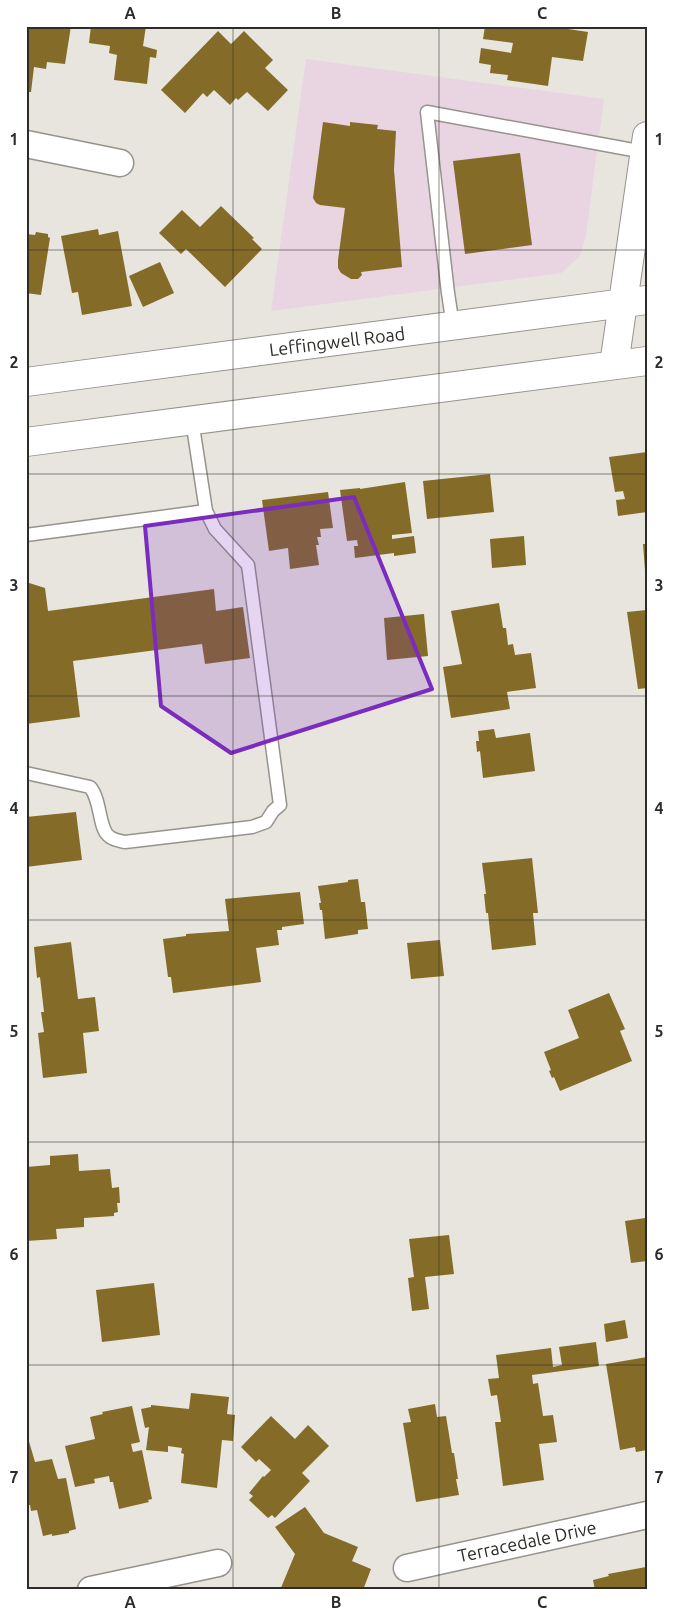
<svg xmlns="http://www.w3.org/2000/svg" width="673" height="1616" font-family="Ubuntu,sans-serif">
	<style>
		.commercial { fill: #e9d4e2 }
		.building { fill: #846b27 }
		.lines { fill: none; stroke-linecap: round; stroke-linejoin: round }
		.service-casing { stroke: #96938d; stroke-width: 15 }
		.minor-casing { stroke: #96938d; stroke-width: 29 }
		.tertiary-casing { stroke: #96938d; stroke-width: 30 }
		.secondary-casing { stroke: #96938d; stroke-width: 30 }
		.service { stroke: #fff; stroke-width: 12 }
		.minor { stroke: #fff; stroke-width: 26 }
		.tertiary { stroke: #fff; stroke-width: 28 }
		.secondary { stroke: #fff; stroke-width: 28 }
		.marked { fill: #7b2cbf; fill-opacity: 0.2; stroke: #7b2cbf; stroke-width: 4; stroke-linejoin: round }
		.grid { fill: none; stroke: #2d2c29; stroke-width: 1; stroke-opacity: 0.55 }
		.labels { text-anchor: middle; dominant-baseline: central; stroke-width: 5; stroke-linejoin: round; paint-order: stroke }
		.street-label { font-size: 18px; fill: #2d2c29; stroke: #fff }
		.neatline { fill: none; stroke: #2d2c29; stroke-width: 2 }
		.grid-label { font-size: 16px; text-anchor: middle; font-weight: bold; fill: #2d2c29 }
	</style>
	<rect width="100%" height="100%" fill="#e7e5de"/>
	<path class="commercial" d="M306,59L604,99L586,235L580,256L561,273L271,311Z"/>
	<g class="building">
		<path d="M26,26H71L65,64L47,62L46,69L34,67L31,92H26Z"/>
		<path d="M91,26H146L143,46L157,50L156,58L150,57L147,84L114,80L117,55L109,53L110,46L89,43Z"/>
		<path d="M485,26H548L588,32L583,61L552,57L548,86L507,80L508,75L490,73L491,65L479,63L481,48L511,53L513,43L483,39Z"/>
		<path d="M218,31L231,44L244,31L273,60L265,68L288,90L268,111L247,92L238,100L236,98L230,105L214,90L207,97L203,93L185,113L161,90Z"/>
		<path d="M323,122L350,126V122L378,125L377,129L396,131L394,170L402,267L361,272L362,275L358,279H351L341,273L338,268V260L345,208L320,205L316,203L313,198Z"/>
		<path d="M520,153L532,245L465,254L453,161Z"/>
		<path d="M221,206L254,238L252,239L262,249L225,287L186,249L181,254L159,233L182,210L200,227Z"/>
		<path d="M98,229L99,235L118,231L132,306L82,315L78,292L72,293L61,236Z"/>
		<path d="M36,232L48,234V237L50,238L41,295L26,293V234L35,235Z"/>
		<path d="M160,262L174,293L143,307L129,276Z"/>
		<path d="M647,452V512L618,516L616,500L625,499L623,491L615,492L609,457Z"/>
		<path d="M490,474L494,512L427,519L423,481Z"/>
		<path d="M405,482L412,533L392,535V539L414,536L416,553L394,556V553L355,558L354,546H358L357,540L347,541L340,490L360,488V489Z"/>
		<path d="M328,492L333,528L320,529L321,537H317L319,545H316L319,565L290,569L288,548L269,551L262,500Z"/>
		<path d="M524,536L526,565L492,568L490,539Z"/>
		<path d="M643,544H647V570H645Z"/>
		<path d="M26,582L45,588L48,611L214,589L216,611L243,607L250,658L205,664L202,644L73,661L80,717L26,724Z"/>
		<path d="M499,603L503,628H506L508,645L513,644L515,655L531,653L536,688L507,692L510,709L451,718L443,667L462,664L451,611Z"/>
		<path d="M647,610V688L638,689L627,612Z"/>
		<path d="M424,614L428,656L387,660L384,618Z"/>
		<path d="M494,729L496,738L530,733L535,771L483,778L480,751L477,752L476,741H479L478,731Z"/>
		<path d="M76,812L82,860L26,867V817Z"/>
		<path d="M532,858L538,913H533L536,945L492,950L488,913H486L484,894H486L482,863Z"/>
		<path d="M358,879L361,902H365L368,929L358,930V934L325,939L322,910H320L319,903H321L318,886L348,882V880Z"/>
		<path d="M300,892L304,924L282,927V930H277L279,945L256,948L261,982L173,993L171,977H168L163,939L186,936V934L229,931L225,899Z"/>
		<path d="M440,940L444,976L411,979L407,943Z"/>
		<path d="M71,942L78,999L95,997L99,1031L83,1033L87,1073L43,1078L38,1033L44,1032L41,1012H44L40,977L37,978L34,947Z"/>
		<path d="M609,993L625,1029L620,1031L632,1061L560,1091L554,1077L552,1078L549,1071L551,1070L544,1052L579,1038L568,1010Z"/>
		<path d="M78,1154L79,1171L110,1169L112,1188L119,1187L120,1203H117L118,1212L114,1213V1216L84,1218V1227L56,1229L57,1239L26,1241V1167L50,1165V1156Z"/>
		<path d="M645,1218L647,1261L631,1263L625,1221Z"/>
		<path d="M449,1235L454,1274L425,1277L429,1309L412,1311L408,1278L414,1277L409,1239Z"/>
		<path d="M154,1283L160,1335L102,1342L96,1290Z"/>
		<path d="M625,1320L628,1338L606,1342L604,1324Z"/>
		<path d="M596,1342L599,1366L532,1375L533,1384L538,1383L543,1416L553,1415L557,1442L539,1444L544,1480L503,1486L495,1422H501L497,1395L491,1396L488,1379L499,1378L496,1355L551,1348L553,1367L562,1365L559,1347Z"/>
		<path d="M647,1357V1450L636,1452L635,1447L620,1450L606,1364Z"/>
		<path d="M191,1393L229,1397L227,1414L235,1415L233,1441L222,1440L217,1488L181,1483L184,1454L181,1453L182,1448L168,1446V1452L146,1450L149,1427L145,1428L141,1409L151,1407V1405L189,1409Z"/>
		<path d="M435,1404L437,1417L446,1416L452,1453H454L458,1479H456L459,1495L416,1502L403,1423L411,1422L408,1409Z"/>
		<path d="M132,1406L140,1442L131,1444L133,1452L142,1450L152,1499L148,1500L149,1502L119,1509L113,1482H110L109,1476L94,1479L95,1483L75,1487L65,1446L95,1439L90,1417L103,1414L102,1412Z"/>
		<path d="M271,1416L295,1439L308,1425L329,1446L302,1473L310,1481L275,1518L272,1515L268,1518L249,1500L253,1496L249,1493L263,1476L264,1477L271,1470L259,1459L256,1462L241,1447Z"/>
		<path d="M26,1438H28L35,1462L52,1459L58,1479L66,1478L76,1529L69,1531V1533L52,1536V1534L43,1536L37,1510L31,1511L30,1505H26Z"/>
		<path d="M305,1507L324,1533L358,1547L352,1561L371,1569L363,1590L342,1588L341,1590H280L295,1554L275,1527Z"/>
		<path d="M646,1567L647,1590H595L593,1580L609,1576L608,1574Z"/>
	</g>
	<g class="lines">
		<defs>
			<g id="service">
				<path d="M453,326L448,293L427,112L644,152"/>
				<path d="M26,535L206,511"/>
				<path d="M26,773L90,787C102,801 98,830 110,837C114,840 120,841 125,842L252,827L266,822L273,811L280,805L248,565L215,529L206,511L192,420"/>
			</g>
			<g id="minor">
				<path d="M26,144L120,163"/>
				<path d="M407,1568L647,1515"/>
				<path d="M91,1590L218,1563"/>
			</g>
			<path id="tertiary" d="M614,365L647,136"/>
			<g id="secondary">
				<path d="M26,382L647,300"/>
				<path d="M26,442L647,361"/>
			</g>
		</defs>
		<use href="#service" class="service-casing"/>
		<use href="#minor" class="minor-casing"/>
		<use href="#tertiary" class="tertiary-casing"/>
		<use href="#secondary" class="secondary-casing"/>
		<use href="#service" class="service"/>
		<use href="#minor" class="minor"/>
		<use href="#tertiary" class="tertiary"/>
		<use href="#secondary" class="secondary"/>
	</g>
	<path class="marked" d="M354,497L432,689L231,753L161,706L145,526Z"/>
	<path class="grid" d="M233,26V1590M439,26V1590M26,250H647M26,474H647M26,696H647M26,920H647M26,1142H647M26,1365H647"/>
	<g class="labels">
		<g class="street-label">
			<text transform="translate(337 341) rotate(-7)">Leffingwell Road</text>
			<text transform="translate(527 1541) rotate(-12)">Terracedale Drive</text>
		</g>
	</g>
	<rect width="673" height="1616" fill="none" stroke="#ffffff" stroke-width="55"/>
	<rect x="28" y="28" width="618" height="1560" class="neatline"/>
	<g class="grid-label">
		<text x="130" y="19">A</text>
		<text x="336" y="19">B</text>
		<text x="542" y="19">C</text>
		<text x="14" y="145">1</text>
		<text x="659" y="145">1</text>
		<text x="14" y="368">2</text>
		<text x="659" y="368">2</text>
		<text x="14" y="591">3</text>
		<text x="659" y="591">3</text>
		<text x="14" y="814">4</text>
		<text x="659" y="814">4</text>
		<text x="14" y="1037">5</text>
		<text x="659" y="1037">5</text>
		<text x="14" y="1260">6</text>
		<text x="659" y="1260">6</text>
		<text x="14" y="1483">7</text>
		<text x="659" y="1483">7</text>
		<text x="130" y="1608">A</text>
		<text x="336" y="1608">B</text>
		<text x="542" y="1608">C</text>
	</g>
</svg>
